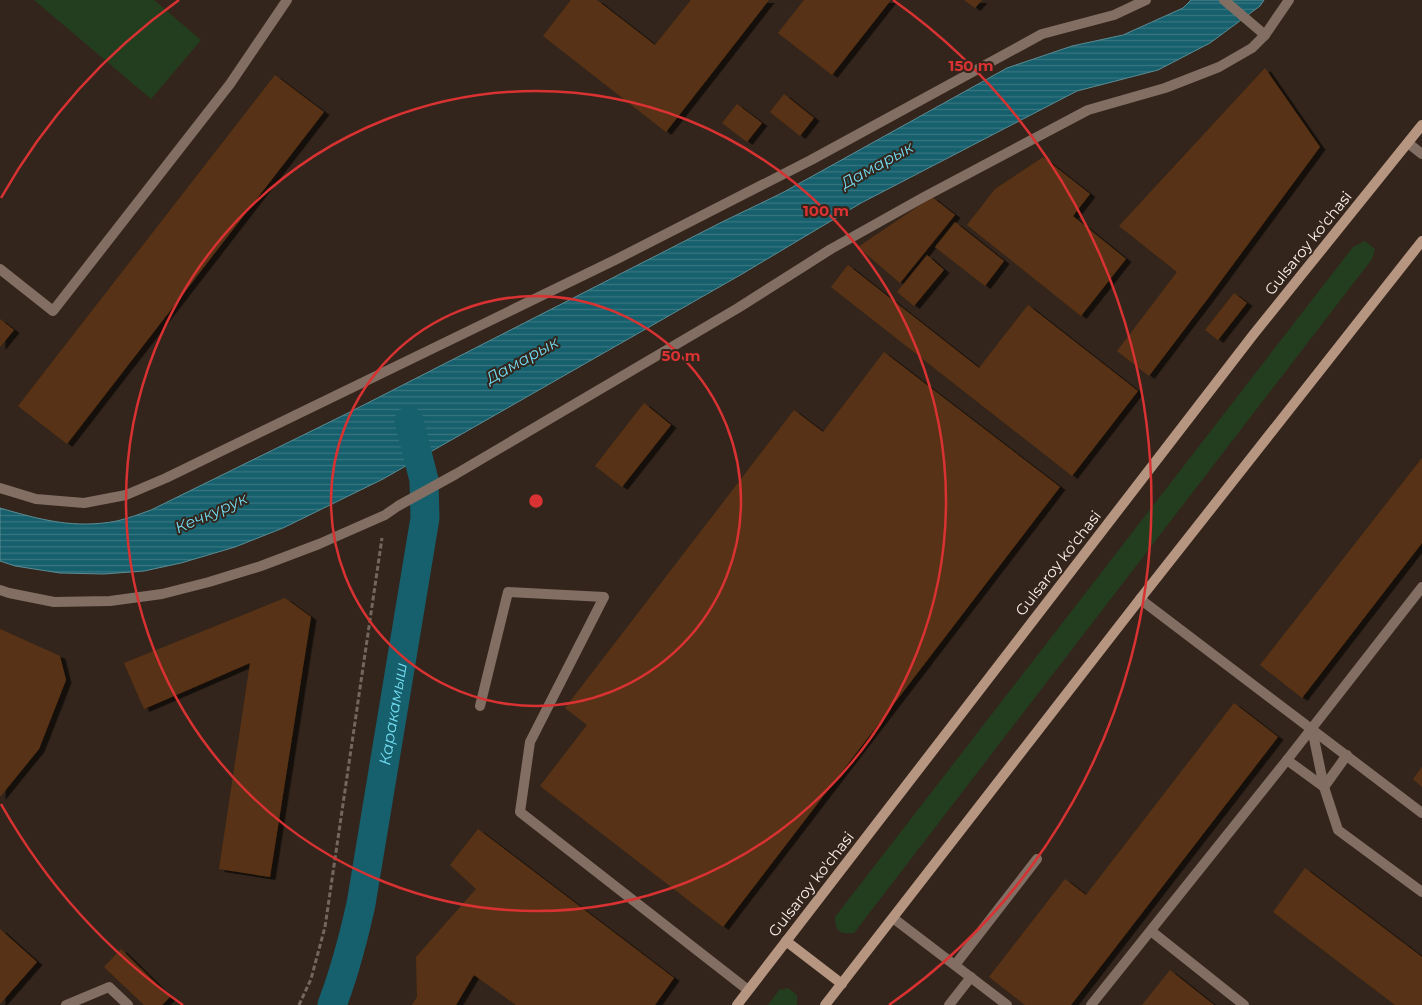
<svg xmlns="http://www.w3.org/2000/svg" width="1422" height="1005" font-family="Montserrat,sans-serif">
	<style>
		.grass { fill: #233e1e }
		.water { fill: url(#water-rules); stroke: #5b8b92 }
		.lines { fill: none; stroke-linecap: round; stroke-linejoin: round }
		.canal { stroke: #165f6c; stroke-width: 29 }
		.building { fill: #593313; filter: url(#shadow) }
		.path { stroke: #73665e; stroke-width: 3; stroke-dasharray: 5 2.5; stroke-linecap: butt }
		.service { stroke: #826e62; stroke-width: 10 }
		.pedestrian { stroke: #826e62; stroke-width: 10 }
		.minor { stroke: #826e62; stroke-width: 10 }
		.secondary { stroke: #b69581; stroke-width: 10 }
		.ring { fill: none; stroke: #d83232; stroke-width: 2.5 }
		.labels { text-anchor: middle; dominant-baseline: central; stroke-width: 4; stroke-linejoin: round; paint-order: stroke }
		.street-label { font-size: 15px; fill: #fcf1eb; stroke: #33251c }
		.water-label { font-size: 16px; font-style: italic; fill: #71daef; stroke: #33251c }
		.centre { fill: #d83232; stroke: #33251c; stroke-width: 2.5 }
		.ring-label { font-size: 15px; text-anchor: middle; font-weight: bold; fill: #d83232; stroke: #33251c; stroke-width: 4; stroke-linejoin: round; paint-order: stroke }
	</style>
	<defs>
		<pattern id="water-rules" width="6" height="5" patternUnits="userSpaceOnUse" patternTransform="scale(1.25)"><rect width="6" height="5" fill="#165f6c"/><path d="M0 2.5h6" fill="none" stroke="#397681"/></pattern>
		<filter id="shadow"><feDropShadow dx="5.5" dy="3" stdDeviation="0" flood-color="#0009"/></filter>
	</defs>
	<rect width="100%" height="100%" fill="#33251c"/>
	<g class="grass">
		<path d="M34,0H154L201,40L151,99Z"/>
		<path d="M1365,241L1375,249L1372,259L854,933C840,935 835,931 835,917L1353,247Z"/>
		<path d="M788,988L797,995V1005H768L779,990Z"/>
	</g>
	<path class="water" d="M1191,0H1264L1260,6L1210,43L1158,70L1077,91L861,203L742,274L383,479L283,528L235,547L181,563L144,571L104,574L60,573L15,566L0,561V508C41,520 75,529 117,521C129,518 140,514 151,510L350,412L722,222L782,193L1007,68L1072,46L1123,35L1183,8Z"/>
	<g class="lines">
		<path class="canal" id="s1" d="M332,1005C345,971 353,940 361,904L425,518L424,480L409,421"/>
	</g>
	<g class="building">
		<path d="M571,0H597L655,45L691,0H769L666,132L543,36Z"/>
		<path d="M804,0H891L832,75L778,33Z"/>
		<path d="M964,0H982L975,8Z"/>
		<path d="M1265,68L1320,147L1209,297L1149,376L1117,351L1177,272L1119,226Z"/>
		<path d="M275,75L324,112L67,444L18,406Z"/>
		<path d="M784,94L814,118L800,136L770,112Z"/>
		<path d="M737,104L762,123L747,142L722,123Z"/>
		<path d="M1043,157L1090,194L1073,216L1126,259L1081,316L967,225L995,189Z"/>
		<path d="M932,197L955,215L900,283L858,247Z"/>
		<path d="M955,222L1004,261L985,286L935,247Z"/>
		<path d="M927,255L944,270L914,306L897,292Z"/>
		<path d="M848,265L979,368L1028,305L1138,391L1072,476L831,287Z"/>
		<path d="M1234,293L1247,303L1218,340L1205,330Z"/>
		<path d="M0,319L14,330L0,347Z"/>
		<path d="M884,352L1060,487L723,927L540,786L587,725L565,708L794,410L823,432Z"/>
		<path d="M644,403L671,425L622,487L595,466Z"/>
		<path d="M1422,458V543L1302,698L1260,665Z"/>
		<path d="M285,598L311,617L270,877L219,869L250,663L144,709L124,663Z"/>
		<path d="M0,629L60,656L66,680L39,749L0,797Z"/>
		<path d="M1234,703L1278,737L1071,1005H1025L989,977L1065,879L1086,895Z"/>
		<path d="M1422,767V787L1413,779Z"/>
		<path d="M478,829L674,978L655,1005H516L474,975L456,1005H412L417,997L416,957L476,889L450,865Z"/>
		<path d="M1305,868L1422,957V1005H1395L1273,912Z"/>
		<path d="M0,929L37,962L0,1004Z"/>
		<path d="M121,949L170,997L162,1005H144L104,967Z"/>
		<path d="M1170,970L1214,1005H1142Z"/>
	</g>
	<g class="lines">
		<path class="path" d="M299,1005L311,979L325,927L382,538"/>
		<g class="service">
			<path d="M0,269L53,311L230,84L287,0"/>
			<path d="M1140,599L1422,813"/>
			<path d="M480,706L508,592L604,597L530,742L520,812L748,990"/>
			<path d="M1312,729L1324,787L1338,830L1422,892"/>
			<path d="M1287,760L1324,787L1347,755"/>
			<path d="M893,918L1007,1005"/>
			<path d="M1151,931L1244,1005"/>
			<path d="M955,965L1037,859"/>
			<path d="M66,1005L109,987L128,1005"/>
			<path d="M949,1005L971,977"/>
			<path d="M1091,1005L1287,760L1422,587"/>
		</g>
		<g class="pedestrian">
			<path d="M1224,0L1265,35"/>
			<path d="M0,488L36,499L84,503L126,495L166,478L617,259L811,160L1042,34L1114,15L1146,0"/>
			<path d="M0,590L9,593L54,602L110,601L162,594L209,582L261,566L319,544L385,515L398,506L456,474L738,308L831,249L924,197L1088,110L1165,88L1219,67L1252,48L1265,35L1289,0"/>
		</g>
		<path class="minor" d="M1408,143L1422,154"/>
		<g class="secondary">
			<path d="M786,941L842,984"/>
			<path d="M737,1005L1253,335L1422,125"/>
			<path d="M825,1005L1140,599L1422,241"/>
		</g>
	</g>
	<g class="ring">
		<circle cx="536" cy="501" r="205"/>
		<circle cx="536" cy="501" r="410"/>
		<path d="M183 1005A615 615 0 0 1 1 804M1 198A615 615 0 0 1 179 0M893 0A615 615 0 0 1 889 1005"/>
	</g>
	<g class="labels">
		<g class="street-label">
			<text transform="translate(1308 243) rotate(-51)">Gulsaroy ko'chasi</text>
			<text transform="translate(1058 563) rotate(-52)">Gulsaroy ko'chasi</text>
			<text transform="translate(811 884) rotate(-52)">Gulsaroy ko'chasi</text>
		</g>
		<g class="water-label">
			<text transform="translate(877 165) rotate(-29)">Дамарык</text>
			<text transform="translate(522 360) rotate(-29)">Дамарык</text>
			<text transform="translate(211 513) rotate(-24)">Кечкурук</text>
			<text stroke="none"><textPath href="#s1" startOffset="298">Каракамыш</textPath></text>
		</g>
	</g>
	<circle cx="536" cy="501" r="8" class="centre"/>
	<g class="ring-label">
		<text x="971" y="71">150 m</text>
		<text x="826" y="216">100 m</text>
		<text x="681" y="361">50 m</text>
	</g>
</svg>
